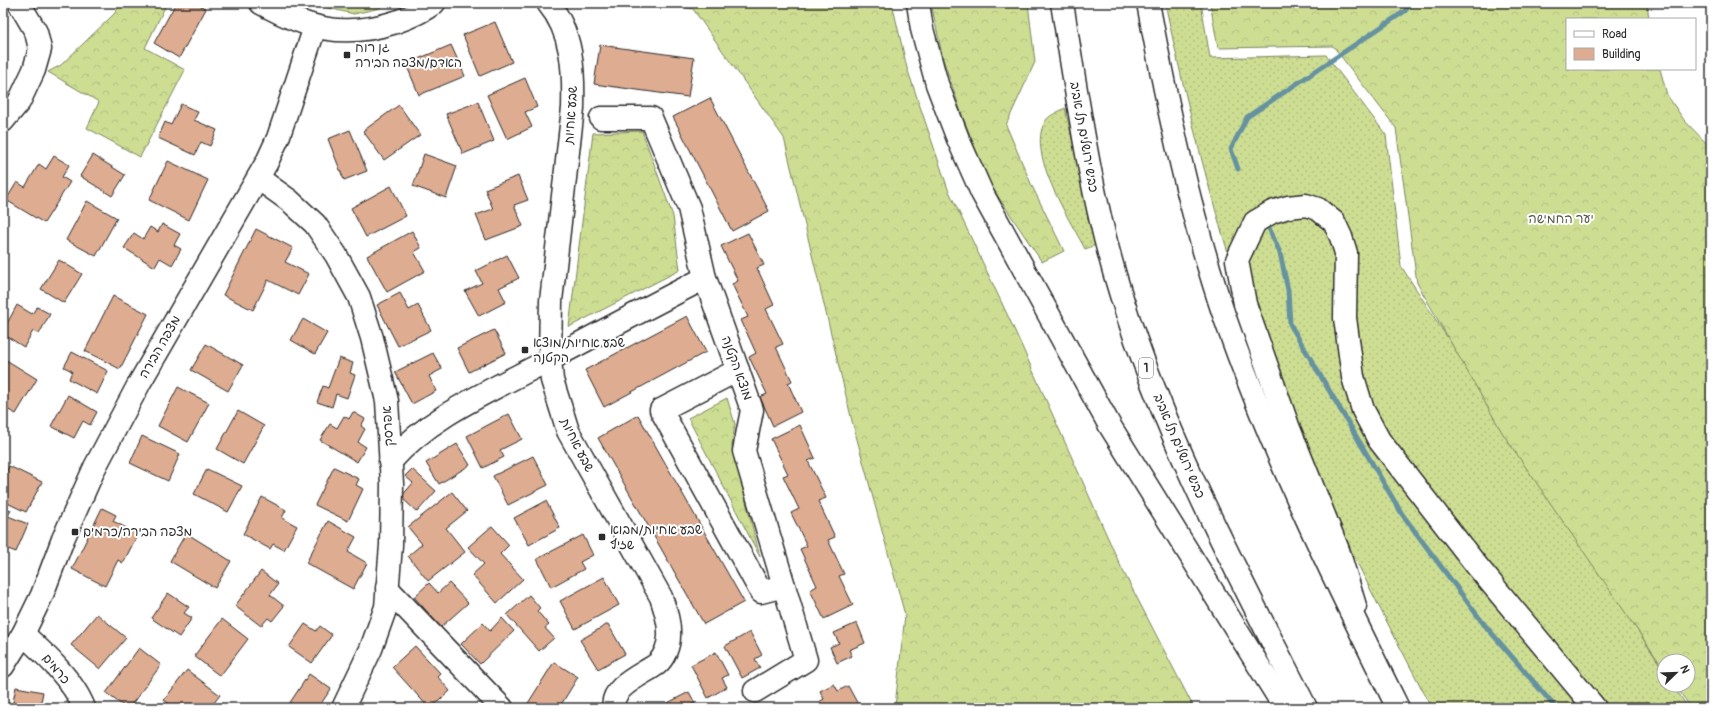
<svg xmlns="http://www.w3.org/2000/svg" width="1714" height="711" font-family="Pangolin,'Playpen Sans Hebrew',sans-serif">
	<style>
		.grass { fill: url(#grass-dots); stroke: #7c845f }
		.forest { fill: url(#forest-crowns); stroke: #7c845f }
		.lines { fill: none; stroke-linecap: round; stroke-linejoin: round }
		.stream { stroke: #6692a0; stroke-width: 5 }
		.building { fill: #deac91; stroke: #2b2b2b }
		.minor-casing { stroke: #2b2b2b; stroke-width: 25 }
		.major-casing { stroke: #2b2b2b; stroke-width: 25 }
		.highway-casing { stroke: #2b2b2b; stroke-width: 25 }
		.minor { stroke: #fff; stroke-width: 22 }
		.major { stroke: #fff; stroke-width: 22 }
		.highway { stroke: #fff; stroke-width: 22 }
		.poi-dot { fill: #2b2b2b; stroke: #fff; stroke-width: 1.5 }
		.labels { text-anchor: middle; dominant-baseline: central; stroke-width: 4; stroke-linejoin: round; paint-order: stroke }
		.shield { fill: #fff; stroke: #6b6b6b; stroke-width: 1 }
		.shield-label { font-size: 12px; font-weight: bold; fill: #2b2b2b }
		.poi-label { font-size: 13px; fill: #2b2b2b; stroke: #fff; text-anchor: start }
		.street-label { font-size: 13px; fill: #2b2b2b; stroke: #fff }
		.park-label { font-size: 13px; fill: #545845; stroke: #fff }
	</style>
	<defs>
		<pattern id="grass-dots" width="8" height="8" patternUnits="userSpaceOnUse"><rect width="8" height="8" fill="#cdde93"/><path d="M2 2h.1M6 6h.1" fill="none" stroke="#b0bf7f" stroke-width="1.8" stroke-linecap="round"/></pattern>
		<pattern id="forest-crowns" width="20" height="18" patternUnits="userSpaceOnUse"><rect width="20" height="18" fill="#cdde93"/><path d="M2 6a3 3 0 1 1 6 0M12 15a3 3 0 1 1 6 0" fill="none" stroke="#b0bf7f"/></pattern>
	</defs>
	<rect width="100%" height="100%" fill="#fff"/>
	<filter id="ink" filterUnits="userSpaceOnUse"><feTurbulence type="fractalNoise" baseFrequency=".025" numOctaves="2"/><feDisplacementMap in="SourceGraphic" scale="8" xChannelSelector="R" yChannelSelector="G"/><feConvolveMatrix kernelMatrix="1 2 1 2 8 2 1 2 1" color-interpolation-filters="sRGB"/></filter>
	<g filter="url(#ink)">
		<g class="grass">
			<path d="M1165,3H1201L1210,58L1326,55L1386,135L1401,266L1664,671V685H1673L1688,708H1432C1381,612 1331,515 1289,414C1278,389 1265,363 1256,337C1217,229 1189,115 1165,3Z"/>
			<path d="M1065,108L1096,245L1085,249C1070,220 1023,149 1047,119C1050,115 1060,111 1065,108Z"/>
		</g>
		<g class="forest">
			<path d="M122,3H167L145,48L185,70L140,157L87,128L99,102L48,72L61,65L114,14Z"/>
			<path d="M306,3H383L380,8L354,14Z"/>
			<path d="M660,3H892L907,68L948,189L1015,331L1121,567L1194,708H892L895,706L905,615L852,421L784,138L693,9Z"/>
			<path d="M931,3H1028L1035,62L1006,125L1032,186L1064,251L1042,262L989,183L962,115L943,59Z"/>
			<path d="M1210,3H1647L1649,19H1567V69H1660L1667,95L1684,120L1711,148V708H1691L1675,685H1688V661H1664V669L1503,434L1417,283L1396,128L1333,46L1218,48Z"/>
			<path d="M642,131L673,216L680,270L569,327L593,133Z"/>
			<path d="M727,398L735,424L732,446L760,557L688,418Z"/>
		</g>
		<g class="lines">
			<g class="stream">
				<path d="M1238,169L1231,149L1247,117L1405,11L1411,3"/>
				<path d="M1269,228L1280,253L1288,290L1290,324L1402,514L1483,623L1556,708"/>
			</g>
		</g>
		<g class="building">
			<path d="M176,3H196L206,9L179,58L154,43Z"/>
			<path d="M495,22L512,62L480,76L463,35Z"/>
			<path d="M451,45L465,76L419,95L406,64Z"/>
			<path d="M600,45L694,58L688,97L594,84Z"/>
			<path d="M525,78L537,107L525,112L532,127L507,139L487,95Z"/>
			<path d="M710,98L769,211L732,231L673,117Z"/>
			<path d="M478,102L494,141L463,154L446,114Z"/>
			<path d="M181,104L198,112L194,120L217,130L210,146L201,142L195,155L158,138L165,122L171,125Z"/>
			<path d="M399,105L420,135L384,160L363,131Z"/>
			<path d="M350,130L367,171L344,180L328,139Z"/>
			<path d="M424,154L457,166L446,198L413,186Z"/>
			<path d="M93,155L125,175L112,196L80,176Z"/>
			<path d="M54,156L69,165L62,177L70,182L44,223L6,200L17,182L25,187L39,164L46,169Z"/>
			<path d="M168,161L208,180L189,220L149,200Z"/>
			<path d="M518,176L528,200L514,205L523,226L486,240L476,215L493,209L485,189Z"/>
			<path d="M391,186L406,216L366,237L351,208Z"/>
			<path d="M87,201L117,218L96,256L66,240Z"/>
			<path d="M162,224L180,234L174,245L181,249L172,265L160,258L155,267L124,248L134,233L143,239L150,227L158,232Z"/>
			<path d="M256,229L293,248L285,262L309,274L298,295L268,280L253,310L223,295Z"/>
			<path d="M412,231L421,248L414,252L425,271L387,292L367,256Z"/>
			<path d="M748,233L764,265L757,268L774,305L766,309L783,344L776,347L792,381L788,383L801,412L773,426L760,397L767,394L749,357L756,353L741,320L748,317L732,284L738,281L721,246Z"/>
			<path d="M507,255L519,278L499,288L506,302L479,316L465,291L482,283L476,271Z"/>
			<path d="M59,260L82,274L64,303L41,289Z"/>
			<path d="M400,293L409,310L418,305L431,330L398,346L377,305Z"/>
			<path d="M113,296L148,314L120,369L85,351Z"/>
			<path d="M17,305L32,314L37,307L50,314L39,334L33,331L24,347L3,334V331Z"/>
			<path d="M687,316L706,352L604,407L585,370Z"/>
			<path d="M303,319L327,333L315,354L291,340Z"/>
			<path d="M494,330L506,353L469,372L457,348Z"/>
			<path d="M206,344L243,365L228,391L191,370Z"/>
			<path d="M72,352L108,371L97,394L69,379L72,371L64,367Z"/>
			<path d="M433,353L442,369L429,376L436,391L412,404L395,372Z"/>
			<path d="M3,358L37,379L16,414L3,407Z"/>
			<path d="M339,358L353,363L350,373L355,375L347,398L336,394L332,407L317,402L323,386L328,388Z"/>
			<path d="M178,387L209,403L188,442L158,426Z"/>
			<path d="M68,395L97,412L90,425L83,421L74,438L51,426Z"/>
			<path d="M238,411L264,426L243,464L217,449Z"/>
			<path d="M353,412L365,419L361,426L365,429L358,442L366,447L357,462L320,440L330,424L337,428L344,416L349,419Z"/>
			<path d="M509,414L522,439L500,450L504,457L483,468L467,436Z"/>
			<path d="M638,415L744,602L704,624L598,438Z"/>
			<path d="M800,425L815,458L808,461L826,498L818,501L835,537L828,540L844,574L839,576L853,605L824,619L810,590L817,586L800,549L807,546L791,513L799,509L783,476L788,474L771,439Z"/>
			<path d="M142,436L180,454L168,481L130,463Z"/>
			<path d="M457,444L470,465L439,484L426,463Z"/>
			<path d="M533,456L548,485L508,505L493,476Z"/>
			<path d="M9,466L42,482L26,512L3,501V479Z"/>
			<path d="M334,467L359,479L356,485L363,489L348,521L315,505Z"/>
			<path d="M207,469L242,486L228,512L194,494Z"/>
			<path d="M412,469L436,491L417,512L401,497L413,483L405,476Z"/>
			<path d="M452,492L467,511L446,528L465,552L428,581L408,556L422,544L408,527Z"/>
			<path d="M262,497L286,510L282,518L297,526L284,550L273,544L270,549L243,534Z"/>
			<path d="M546,501L560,528L529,545L514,518Z"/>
			<path d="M3,507L11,510L8,516L28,524L16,552L3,547Z"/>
			<path d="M102,508L116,515L113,521L138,534L123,563L118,560L105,586L72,569Z"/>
			<path d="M328,521L356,537L348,552L367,563L353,589L306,563Z"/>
			<path d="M492,526L509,545L500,554L523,579L497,603L472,575L484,564L468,547Z"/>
			<path d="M186,533L231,561L215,588L170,561Z"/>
			<path d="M583,535L593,555L580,562L584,569L551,587L537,559Z"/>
			<path d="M261,571L278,584L270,595L284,606L272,621L268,618L261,626L235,606Z"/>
			<path d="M604,577L619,605L575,629L560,601Z"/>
			<path d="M429,583L438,593L449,583L468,603L441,627L414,597Z"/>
			<path d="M168,593L189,607L184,613L192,618L179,637L151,618Z"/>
			<path d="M529,595L540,608L537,611L549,625L545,628L554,638L539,651L507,615Z"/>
			<path d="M97,614L126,638L100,669L71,645Z"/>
			<path d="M502,618L514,631L480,664L461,644L483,623L490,631Z"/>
			<path d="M222,619L248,639L220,676L194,656Z"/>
			<path d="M857,623L865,643L849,650L852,656L837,663L830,647L839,643L834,633Z"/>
			<path d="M305,624L316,631L320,626L332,635L312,663L289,647Z"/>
			<path d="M608,624L625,654L598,669L580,640Z"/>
			<path d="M750,632L762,655L755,659L760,668L742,678L725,646Z"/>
			<path d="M415,646L440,673L437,676L450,691L431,708H429L392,667Z"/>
			<path d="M139,648L161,665L129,708H126L106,693Z"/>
			<path d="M716,652L728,675L722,678L727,687L708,698L691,665Z"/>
			<path d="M554,662L578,677L559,708H525Z"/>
			<path d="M187,670L220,695L210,708H175L164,700Z"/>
			<path d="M309,674L331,689L318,708H289L287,707Z"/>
			<path d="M834,684L838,691L848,686L860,708H823L819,702L824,699L820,691Z"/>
			<path d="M16,687L43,692L40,707L47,708L12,707Z"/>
			<path d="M689,692L695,703L686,708H658Z"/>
			<path d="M396,703L403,708H392Z"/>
		</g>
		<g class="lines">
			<defs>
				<g id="minor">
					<path d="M261,3C308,29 343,39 396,22C410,17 422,12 434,3"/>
					<path d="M601,118H651L689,208L705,278L752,410L744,451L806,660L755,691"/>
					<path d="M3,121L19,102L34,70L40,49L36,32L19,3"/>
					<path d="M258,178L290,201L315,224L336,255L359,297L372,338L387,401L392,484L391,545L386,607L371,649L343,708"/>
					<path d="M738,370L661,410L761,592L784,586"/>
					<path d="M390,462C430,416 488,392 541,364C596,335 650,306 705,278"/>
					<path d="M387,588L502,708"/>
					<path d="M1355,606L1338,550L1288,426L1245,304L1237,260L1255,222L1272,212L1288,207L1306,205L1318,209L1334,222L1341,237L1346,253L1345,318L1353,377L1363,410L1379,440L1477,566L1595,708"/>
					<path d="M23,634C44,653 74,681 84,708"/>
					<path d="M3,666L23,634L42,595L63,539L95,467L140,382L267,162L278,138L315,27"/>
				</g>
				<path id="major" d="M548,3C573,33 574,71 573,108L551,301L550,359L552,380L568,431L661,597C665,610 670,622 669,636C669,646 664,658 657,664C644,674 609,687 614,708"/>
				<g id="highway">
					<path d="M918,3L922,29L937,84L958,139L982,193L1110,426L1285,708"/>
					<path d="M1062,3C1078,101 1091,200 1121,295C1166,440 1238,574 1306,708"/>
					<path d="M1148,3C1168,109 1190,216 1225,318C1272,453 1335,581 1398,708"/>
				</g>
			</defs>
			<use href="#minor" class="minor-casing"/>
			<use href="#major" class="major-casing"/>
			<use href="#highway" class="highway-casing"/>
			<use href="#minor" class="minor"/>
			<use href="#major" class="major"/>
			<use href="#highway" class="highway"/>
		</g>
	</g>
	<g class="poi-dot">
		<rect x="343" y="51" width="8" height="8" rx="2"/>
		<rect x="521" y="346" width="8" height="8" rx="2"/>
		<rect x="71" y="528" width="8" height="8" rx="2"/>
		<rect x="598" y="533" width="8" height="8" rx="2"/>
	</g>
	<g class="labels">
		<rect class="shield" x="1139" y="358" width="14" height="20" rx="3"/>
		<g class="shield-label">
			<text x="1146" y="368">1</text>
		</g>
		<g class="poi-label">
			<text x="355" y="48">גן רוח<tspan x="355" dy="15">האדם/מצפה הבירה</tspan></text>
			<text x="533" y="343">שבע אחיות/מוצא<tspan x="533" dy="15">הקטנה</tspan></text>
			<text x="610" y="530">שבע אחיות/מבוא<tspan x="610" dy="15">שזיף</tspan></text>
			<text x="83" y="532">מצפה הבירה/כרמים</text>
		</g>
		<g class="street-label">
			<text transform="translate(571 115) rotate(-86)">שבע אחיות</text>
			<text transform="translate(1084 137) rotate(80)">כביש ירושלים תל אביב</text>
			<text transform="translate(160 347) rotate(-60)">מצפה הבירה</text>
			<text transform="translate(737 368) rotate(70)">מוצא הקטנה</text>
			<text transform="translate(388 426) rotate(-94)">אפרסק</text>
			<text transform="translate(577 445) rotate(63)">שבע אחיות</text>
			<text transform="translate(1179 446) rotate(67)">כביש ירושלים תל אביב</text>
			<text transform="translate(56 669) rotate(50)">כרמים</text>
		</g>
		<g class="park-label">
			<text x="1561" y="219">יער החמישה</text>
		</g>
	</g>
	<rect width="1714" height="711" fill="none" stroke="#fff" stroke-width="16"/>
	<rect x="8" y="8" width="1698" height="695" fill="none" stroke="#2b2b2b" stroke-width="1.5" filter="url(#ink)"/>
	<rect x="1566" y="18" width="130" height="52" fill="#ffffff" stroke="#aaaaaa"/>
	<rect x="1574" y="31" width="20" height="6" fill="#ffffff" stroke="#aaaaaa"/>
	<text x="1602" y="38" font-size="12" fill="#2b2b2b">Road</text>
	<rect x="1574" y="48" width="20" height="12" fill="#deac91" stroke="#aaaaaa"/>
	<text x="1602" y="58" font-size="12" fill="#2b2b2b">Building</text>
	<g transform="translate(1676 673) rotate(67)"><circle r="19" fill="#ffffff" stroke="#aaaaaa"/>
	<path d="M0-3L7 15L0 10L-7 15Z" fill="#2b2b2b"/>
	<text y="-6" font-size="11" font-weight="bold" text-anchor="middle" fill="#2b2b2b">N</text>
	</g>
</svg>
